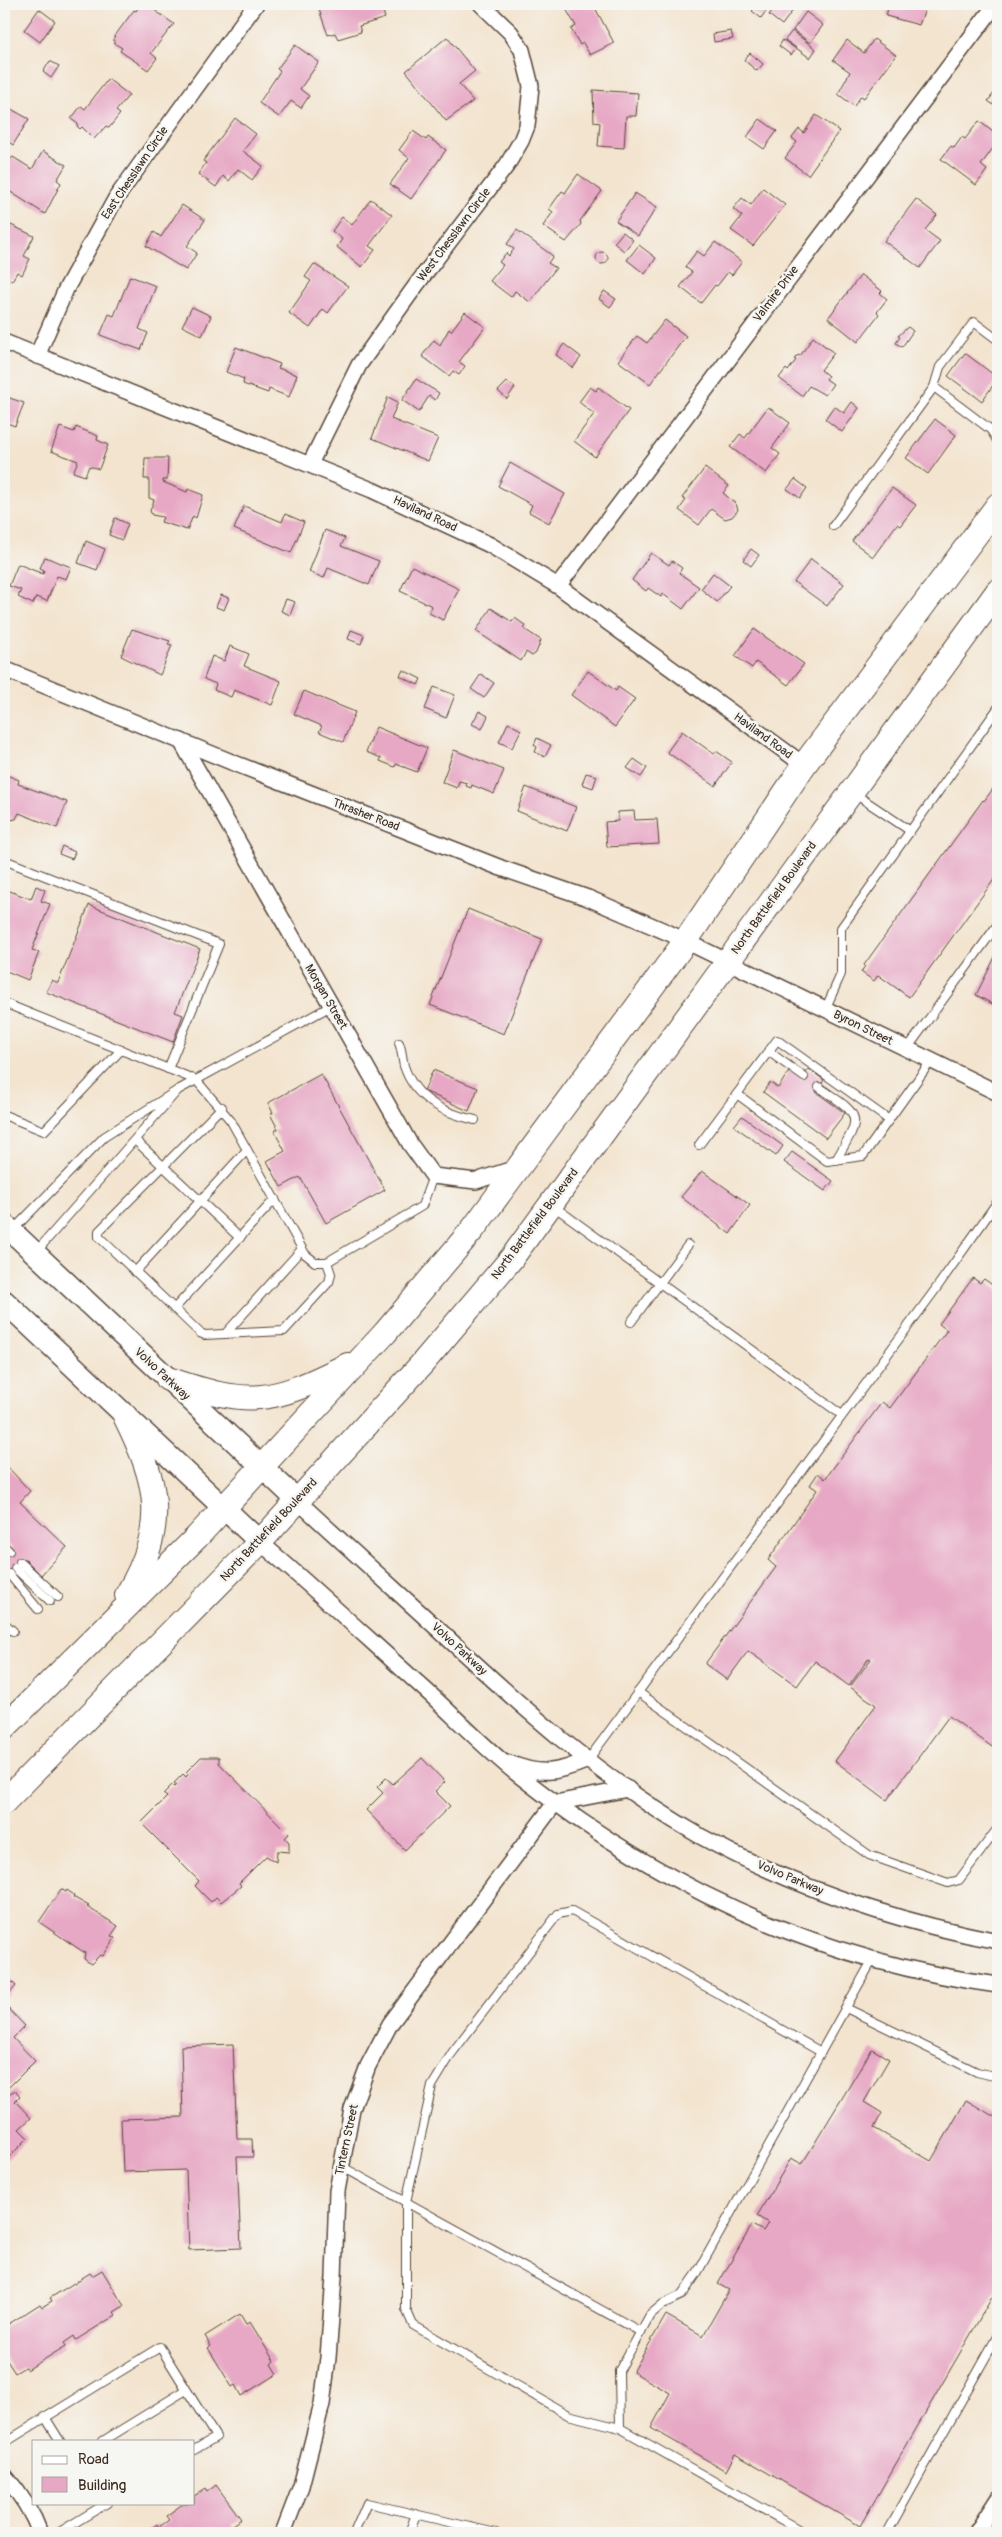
<svg xmlns="http://www.w3.org/2000/svg" width="1002" height="2537" font-family="Pangolin,sans-serif">
	<style>
		.building { fill: #e7a8c5 }
		.lines { fill: none; stroke-linecap: round; stroke-linejoin: round }
		.service-casing { stroke: #574639; stroke-width: 10 }
		.minor-casing { stroke: #574639; stroke-width: 18 }
		.secondary-casing { stroke: #574639; stroke-width: 24 }
		.primary-casing { stroke: #574639; stroke-width: 26 }
		.service { stroke: #fff; stroke-width: 8 }
		.minor { stroke: #fff; stroke-width: 15 }
		.secondary { stroke: #fff; stroke-width: 21 }
		.primary { stroke: #fff; stroke-width: 24 }
		.labels { text-anchor: middle; dominant-baseline: central; stroke-width: 5; stroke-linejoin: round; paint-order: stroke }
		.street-label { font-size: 12px; fill: #3b2a1e; stroke: #f6f6f2 }
	</style>
	<rect width="100%" height="100%" fill="#f6f6f2"/>
	<filter id="ink" filterUnits="userSpaceOnUse"><feTurbulence type="fractalNoise" baseFrequency=".02" numOctaves="2"/><feDisplacementMap in="SourceGraphic" scale="10" xChannelSelector="R" yChannelSelector="G"/><feConvolveMatrix kernelMatrix="1 2 1 2 8 2 1 2 1" color-interpolation-filters="sRGB"/></filter>
	<filter id="wash" filterUnits="userSpaceOnUse"><feTurbulence type="fractalNoise" baseFrequency=".0096" numOctaves="4" result="noise"/><feDisplacementMap in="SourceGraphic" scale="20" xChannelSelector="R" yChannelSelector="G"/><feGaussianBlur stdDeviation="1.12" result="paint"/><feColorMatrix in="noise" values="0 0 0 0 0 0 0 0 0 0 0 0 0 0 0 0 0 1.4 0 .05"/><feComposite in="paint" operator="in"/></filter>
	<g filter="url(#wash)">
		<rect width="100%" height="100%" fill="#f3e4cf"/>
		<g id="blocks">
			<g class="building">
				<path d="M141,4H146L174,24L151,53L157,58L148,70L120,51L122,48L114,43V37L134,10L136,11Z"/>
				<path d="M317,4H381L385,18L359,26L361,32L338,39L335,33L328,35Z"/>
				<path d="M576,4H593L614,43L590,55L583,43L580,45L571,29L576,26L566,9Z"/>
				<path d="M758,4H771L761,18L752,11Z"/>
				<path d="M777,4H784L793,10L782,25L769,15Z"/>
				<path d="M889,4H927L919,25L886,16Z"/>
				<path d="M39,9L55,21L40,42L24,30Z"/>
				<path d="M806,12L823,25L810,43L793,30Z"/>
				<path d="M731,31L733,39L714,42L713,34Z"/>
				<path d="M792,31L816,49L810,58L785,40Z"/>
				<path d="M447,37L475,71L459,84L473,101L446,121L406,71Z"/>
				<path d="M874,39L896,55L864,98L861,96L854,106L838,94L850,72L833,60L847,40L864,53Z"/>
				<path d="M783,40L796,49L791,55L779,46Z"/>
				<path d="M295,45L319,62L300,89L309,96L301,108L291,101L279,117L259,103L280,71L277,69Z"/>
				<path d="M750,53L763,64L757,71L744,60Z"/>
				<path d="M50,61L59,66L51,78L43,72Z"/>
				<path d="M108,79L129,95L116,111L120,114L109,128L106,126L94,139L82,127L80,129L77,126L78,124L71,119L81,106L85,109Z"/>
				<path d="M998,88V108L988,101Z"/>
				<path d="M593,90L638,93L636,116H626L624,148L598,146L600,123L594,122Z"/>
				<path d="M4,105L29,119L13,145L9,142L4,151Z"/>
				<path d="M816,115L839,131L808,175L785,158L797,142L792,138L799,129L804,133Z"/>
				<path d="M235,118L256,134L243,151L263,166L252,180L238,169L229,181L223,176L216,187L198,174L206,163L203,161Z"/>
				<path d="M760,119L777,131L764,149L747,137Z"/>
				<path d="M979,121L998,136V141L981,165L987,170L976,185L941,159L951,146L954,148L962,137L965,139Z"/>
				<path d="M413,131L426,140L428,137L446,150L411,199L390,184L409,158L399,150Z"/>
				<path d="M43,151L66,165L57,180L61,183L45,214L9,191L7,194L4,192V167L7,162L13,157L32,169Z"/>
				<path d="M578,174L602,191L580,221L581,224L566,242L543,226L553,212L549,209L562,191L565,193Z"/>
				<path d="M763,188L785,205L753,246L731,230L742,216L733,209L742,198L751,205Z"/>
				<path d="M635,193L657,207L638,236L616,221Z"/>
				<path d="M371,199L392,215L369,246L375,250L362,267L337,247L342,239L332,231L342,217L352,225Z"/>
				<path d="M916,199L937,215L925,230L940,241L920,268L884,241Z"/>
				<path d="M182,205L205,220L187,246L197,253L186,270L146,246L154,232L161,237Z"/>
				<path d="M11,225L34,236L24,256L30,259L22,275L17,272L12,281L9,279L4,290V241Z"/>
				<path d="M517,230L553,256L548,263L556,268L530,302L515,291L511,297L490,281L503,265L499,262L506,253L509,256L514,249L507,244Z"/>
				<path d="M623,232L633,240L624,251L614,243Z"/>
				<path d="M715,242L742,262L732,275L728,272L717,286L715,285L701,303L680,287L692,272L685,267L697,251L704,256Z"/>
				<path d="M639,245L656,258L645,274L627,260Z"/>
				<circle cx="602" cy="258" r="6"/>
				<path d="M314,264L348,286L328,313L323,309L310,328L289,313L311,281L305,277Z"/>
				<path d="M861,275L882,291L880,293L887,299L877,312L879,314L858,342L828,318Z"/>
				<path d="M130,276L156,286L139,329L148,333L141,350L100,335L109,314L114,316Z"/>
				<path d="M604,291L616,299L610,307L599,299Z"/>
				<path d="M192,307L211,316L202,336L182,326Z"/>
				<path d="M465,312L485,327L459,362L465,366L459,375L453,371L449,376L422,356L434,340L440,345L449,329L451,331Z"/>
				<path d="M665,320L686,336L650,384L618,361L637,336L647,343Z"/>
				<path d="M908,327L913,331L902,347L896,343L900,337L898,336Z"/>
				<path d="M813,337L834,353L821,370L828,376L826,379L833,384L825,395L809,386L802,396L779,378L786,369L788,371L796,360L794,359L798,355L800,356Z"/>
				<path d="M564,344L581,357L573,368L556,355Z"/>
				<path d="M236,347L280,364L278,368L297,375L289,397L269,389L268,393L243,384L244,379L226,372Z"/>
				<path d="M965,353L998,378L982,401L948,376Z"/>
				<path d="M416,379L439,393L435,400L429,396L419,412L402,400Z"/>
				<path d="M507,382L515,387L507,399L498,391Z"/>
				<path d="M590,387L596,391L598,387L629,410L595,457L574,441L594,414L579,402Z"/>
				<path d="M4,396L24,403L15,426L4,422Z"/>
				<path d="M388,397L398,402L391,419L438,438L428,461L372,438Z"/>
				<path d="M852,402L859,408L842,432L825,419L834,406L844,413Z"/>
				<path d="M768,407L790,423L772,448L780,454L766,473L730,447L740,434L745,438Z"/>
				<path d="M935,419L956,435L928,474L906,458Z"/>
				<path d="M60,427L74,432L76,427L98,436L97,440L108,445L99,469L89,466L85,476L73,472L78,461L51,451Z"/>
				<path d="M145,458H168L167,480H163V482L187,492L188,489L203,495L196,518L193,516L187,530L161,522L163,517L152,515L150,511L154,500L149,498V479H144Z"/>
				<path d="M510,463L565,494L549,523L529,512L532,505L498,486Z"/>
				<path d="M705,468L729,486L723,493L736,504L738,510L732,517L725,519L711,509L699,525L679,510L686,500L682,498Z"/>
				<path d="M795,479L807,488L800,498L787,489Z"/>
				<path d="M892,488L916,505L900,526L897,524L873,557L852,541Z"/>
				<path d="M244,506L282,522L285,514L304,522L291,553L234,529Z"/>
				<path d="M115,518L128,524L122,540L109,535Z"/>
				<path d="M325,530L345,538L341,546L379,561L369,585L328,568L324,578L309,572Z"/>
				<path d="M86,541L105,549L97,570L78,563Z"/>
				<path d="M751,549L759,555L751,566L743,560Z"/>
				<path d="M651,553L669,565L672,561L682,568L679,573L699,587L683,609L663,594L661,597L648,588L646,591L632,580Z"/>
				<path d="M45,557L71,567L66,579L57,576L47,601L36,597L33,604L18,597L21,590L9,586L18,564L43,574L44,570L40,568Z"/>
				<path d="M811,559L844,584L827,606L794,582Z"/>
				<path d="M412,566L459,589L443,620L429,613L432,606L400,591Z"/>
				<path d="M713,573L730,586L717,602L701,589Z"/>
				<path d="M221,595L229,598L224,610L216,607Z"/>
				<path d="M286,599L295,602L290,615L281,611Z"/>
				<path d="M491,608L512,622L515,618L526,626L524,629L541,640L536,653L532,656L526,652L521,661L476,631Z"/>
				<path d="M132,629L170,641L168,644L172,645L160,675L121,656Z"/>
				<path d="M754,629L804,664L788,685L756,662L752,668L735,656Z"/>
				<path d="M351,630L364,635L361,644L348,639Z"/>
				<path d="M230,646L249,654L244,666L281,681L272,705L234,690L231,697L214,690L216,684L204,679L212,656L224,661Z"/>
				<path d="M403,670L421,679L418,685L400,676Z"/>
				<path d="M588,671L616,691L618,687L635,699L615,727L571,695Z"/>
				<path d="M481,674L494,683L484,698L471,689Z"/>
				<path d="M434,687L455,695L446,718L425,709Z"/>
				<path d="M304,691L355,712L343,742L319,732L322,726L294,714Z"/>
				<path d="M479,711L488,716L482,729L472,724Z"/>
				<path d="M508,723L521,730L512,748L499,742Z"/>
				<path d="M376,727L427,748L417,772L396,764L395,767L380,761L381,758L366,752Z"/>
				<path d="M682,731L714,754L716,751L732,762L715,786L667,752Z"/>
				<path d="M537,738L551,745L545,757L535,752L537,747L534,745Z"/>
				<path d="M454,750L504,770L494,794L472,785L471,788L466,786L467,783L459,781L457,788L442,782Z"/>
				<path d="M634,759L647,768L641,777L627,768Z"/>
				<path d="M586,773L597,776L593,788L582,784Z"/>
				<path d="M4,774L19,780L18,784L67,802L57,828L19,813L16,819L10,820L11,817L7,816L10,809L4,807Z"/>
				<path d="M998,782V874L909,997L878,975L874,981L861,972L865,966L864,965L983,800L984,801Z"/>
				<path d="M526,787L576,807L567,831L517,811Z"/>
				<path d="M634,811L635,820L657,819L659,844L607,847L605,822L618,821V812Z"/>
				<path d="M62,846L75,852L72,859L59,854Z"/>
				<path d="M36,886L45,890L41,901L50,904L32,950L39,952L28,980L4,970V889L31,899Z"/>
				<path d="M89,905L200,949L175,1012L183,1015L173,1042L46,992L52,980L58,983Z"/>
				<path d="M468,909L542,939L504,1034L430,1005Z"/>
				<path d="M998,951V1007L976,995Z"/>
				<path d="M809,1069L824,1080L816,1092L845,1113L826,1138L763,1092L770,1082L778,1088L790,1070L802,1079Z"/>
				<path d="M433,1070L478,1088L469,1111L424,1091Z"/>
				<path d="M321,1074L385,1190L326,1223L300,1177L281,1187L267,1161L285,1151L274,1131L278,1129L270,1114L273,1113L268,1103Z"/>
				<path d="M742,1116L783,1146L776,1156L734,1126Z"/>
				<path d="M792,1152L833,1181L825,1191L784,1162Z"/>
				<path d="M702,1171L750,1205L730,1234L681,1197Z"/>
				<path d="M973,1278L980,1283L984,1279L998,1289V1744L995,1749L949,1716L887,1800L835,1761L876,1705L850,1687L871,1659L869,1658L849,1686L815,1661L797,1686L748,1651L727,1680L705,1664L776,1567L768,1560L817,1490L810,1485L818,1473L825,1479L882,1402L890,1408L947,1330L939,1324Z"/>
				<path d="M4,1463L30,1491L20,1502L67,1547L41,1575L24,1558L7,1576L4,1574V1557L12,1548L4,1540Z"/>
				<path d="M201,1757H219V1763L289,1834L285,1838L289,1842V1852L277,1851L276,1862L266,1856L239,1883L241,1886L221,1902L216,1897L211,1902L195,1886L199,1881L141,1823L167,1797L163,1794L172,1785L175,1787L177,1785L174,1783L183,1774L186,1777L188,1774L186,1772Z"/>
				<path d="M422,1758L445,1782L435,1791L450,1806L405,1850L366,1810L383,1793L377,1787L386,1778L393,1784Z"/>
				<path d="M61,1889L66,1892L67,1890L74,1895L73,1897L89,1906L87,1907L118,1926L111,1936L115,1938L103,1956L100,1955L91,1964L84,1959L85,1953L39,1922Z"/>
				<path d="M4,1974L16,1986L4,1999Z"/>
				<path d="M4,2004L25,2026L13,2038L35,2061L5,2091L9,2095L15,2090L20,2096L15,2101L31,2118L19,2129L28,2138L4,2162Z"/>
				<path d="M233,2044L237,2139H252L253,2157H237L241,2248L189,2250L186,2170L123,2172L121,2119L183,2117L181,2046Z"/>
				<path d="M872,2049L889,2059L864,2102L882,2113L874,2128L931,2161L966,2100L998,2119V2287L860,2526L735,2454L726,2471L651,2428L670,2393L633,2372L666,2315L703,2336L729,2290L718,2284L752,2225L763,2231L768,2223L757,2216L791,2158L802,2164Z"/>
				<path d="M102,2270L124,2306L114,2312L116,2315L76,2340L74,2336L64,2343L66,2346L27,2370L25,2367L15,2373L4,2356V2327L40,2304L42,2307L52,2301L50,2298L90,2273L92,2276Z"/>
				<path d="M240,2314L246,2324L250,2322L274,2361L271,2364L277,2374L241,2396L235,2385L232,2387L208,2348L211,2346L205,2336Z"/>
				<path d="M216,2485L241,2519L232,2525L234,2529L228,2533H144L157,2524L159,2527L169,2520L166,2516L184,2503H194V2496L205,2489L207,2492Z"/>
			</g>
		</g>
	</g>
	<g filter="url(#ink)">
		<use href="#blocks" fill-opacity="0" stroke="#574639" stroke-width="1"/>
		<g class="lines">
			<defs>
				<g id="service">
					<path d="M934,387L940,367L974,322L998,340"/>
					<path d="M998,431L991,430L998,442"/>
					<path d="M833,526L934,387L991,430"/>
					<path d="M855,794L909,830"/>
					<path d="M4,860L219,944L168,1069"/>
					<path d="M4,1003L196,1080L231,1121L305,1254L315,1262H327L417,1209L422,1206L433,1176"/>
					<path d="M825,1010L841,974V928L998,708"/>
					<path d="M399,1043C402,1050 402,1058 404,1066C415,1099 443,1113 475,1120"/>
					<path d="M907,1049L998,924"/>
					<path d="M768,1051L804,1077"/>
					<path d="M819,1087C862,1117 863,1114 836,1160"/>
					<path d="M178,1090L331,1006"/>
					<path d="M737,1094L777,1040L889,1120"/>
					<path d="M222,1107L99,1231V1237L200,1333L205,1335L284,1331L329,1282L331,1274L327,1262"/>
					<path d="M4,1115L44,1131L121,1050"/>
					<path d="M135,1140L240,1238"/>
					<path d="M699,1145L737,1094L827,1161L863,1156L931,1061"/>
					<path d="M552,1205L842,1415"/>
					<path d="M13,1230L104,1137L178,1090L36,1252"/>
					<path d="M135,1272L247,1150"/>
					<path d="M174,1309L275,1199"/>
					<path d="M631,1322L688,1245"/>
					<path d="M226,1333L302,1249"/>
					<path d="M4,1546L9,1551"/>
					<path d="M20,1562L58,1597"/>
					<path d="M15,1568L50,1601"/>
					<path d="M9,1574L38,1609"/>
					<path d="M4,1623L13,1631"/>
					<path d="M638,1692L869,1855L948,1883L959,1880L998,1828"/>
					<path d="M588,1760L935,1290L998,1201"/>
					<path d="M846,2008L977,2072L998,2077"/>
					<path d="M341,2166L641,2332"/>
					<path d="M45,2417L60,2441"/>
					<path d="M620,2428L619,2371L650,2315L663,2304L682,2295L696,2275L873,1959"/>
					<path d="M103,2441L186,2390"/>
					<path d="M4,2443L160,2347L216,2437L194,2450"/>
					<path d="M58,2533L107,2503"/>
					<path d="M354,2533L367,2503L496,2533"/>
					<path d="M409,2533L416,2514"/>
					<path d="M805,2533L620,2428L568,2415L413,2325L406,2309V2202L432,2086L452,2053L558,1914L572,1911L821,2052"/>
					<path d="M887,2533L998,2335"/>
				</g>
				<g id="minor">
					<path d="M4,342L372,490L490,545L558,586L804,765"/>
					<path d="M37,356L66,289L116,198L256,4"/>
					<path d="M310,464L359,365L417,284L507,165L521,141L527,126L531,86L522,50L511,33L481,4"/>
					<path d="M558,586L996,4"/>
					<path d="M4,669L234,763L501,868L588,898L669,933L998,1093"/>
					<path d="M181,741L410,1144L433,1176L476,1181L516,1168"/>
					<path d="M297,1500C344,1544 391,1586 438,1629C519,1705 603,1781 700,1836C793,1887 894,1921 998,1941"/>
					<path d="M260,1542C318,1592 374,1644 431,1695C459,1721 486,1749 516,1773C657,1885 818,1961 998,1985"/>
					<path d="M509,1763C541,1776 557,1773 588,1760"/>
					<path d="M4,2475C19,2492 32,2511 40,2533"/>
					<path d="M283,2533L301,2486L322,2404L328,2358L334,2277L337,2191L352,2109L368,2066L390,2024L555,1803L628,1789"/>
					<path d="M976,2533L998,2499"/>
				</g>
				<g id="secondary">
					<path d="M4,1224L297,1500"/>
					<path d="M4,1301L260,1542"/>
				</g>
				<g id="primary">
					<path d="M168,1379C251,1407 270,1404 348,1365"/>
					<path d="M125,1416C159,1485 168,1525 127,1595"/>
					<path d="M4,1728L197,1537L385,1333L473,1229L685,942L804,765L998,505"/>
					<path d="M4,1802L260,1542L421,1365L511,1259L998,591"/>
				</g>
			</defs>
			<use href="#service" class="service-casing"/>
			<use href="#minor" class="minor-casing"/>
			<use href="#secondary" class="secondary-casing"/>
			<use href="#primary" class="primary-casing"/>
			<use href="#service" class="service"/>
			<use href="#minor" class="minor"/>
			<use href="#secondary" class="secondary"/>
			<use href="#primary" class="primary"/>
		</g>
	</g>
	<g class="labels">
		<g class="street-label">
			<text transform="translate(135 173) rotate(-56)">East Chesslawn Circle</text>
			<text transform="translate(454 235) rotate(-53)">West Chesslawn Circle</text>
			<text transform="translate(776 294) rotate(-53)">Valmire Drive</text>
			<text transform="translate(425 514) rotate(25)">Haviland Road</text>
			<text transform="translate(763 736) rotate(36)">Haviland Road</text>
			<text transform="translate(366 815) rotate(21)">Thrasher Road</text>
			<text transform="translate(774 898) rotate(-54)">North Battlefield Boulevard</text>
			<text transform="translate(326 997) rotate(60)">Morgan Street</text>
			<text transform="translate(863 1028) rotate(26)">Byron Street</text>
			<text transform="translate(535 1224) rotate(-53)">North Battlefield Boulevard</text>
			<text transform="translate(162 1374) rotate(43)">Volvo Parkway</text>
			<text transform="translate(269 1530) rotate(-47)">North Battlefield Boulevard</text>
			<text transform="translate(459 1649) rotate(43)">Volvo Parkway</text>
			<text transform="translate(790 1878) rotate(23)">Volvo Parkway</text>
			<text transform="translate(347 2140) rotate(-78)">Tintern Street</text>
		</g>
	</g>
	<rect width="1002" height="2537" fill="none" stroke="#f6f6f2" stroke-width="20"/>
	<rect x="32" y="2440" width="162" height="65" fill="#f6f6f2" stroke="#aba49d"/>
	<rect x="42" y="2456" width="25" height="8" fill="#ffffff" stroke="#aba49d"/>
	<text x="78" y="2464" font-size="15" fill="#3b2a1e">Road</text>
	<rect x="42" y="2477" width="25" height="15" fill="#e7a8c5" stroke="#aba49d"/>
	<text x="78" y="2490" font-size="15" fill="#3b2a1e">Building</text>
</svg>
